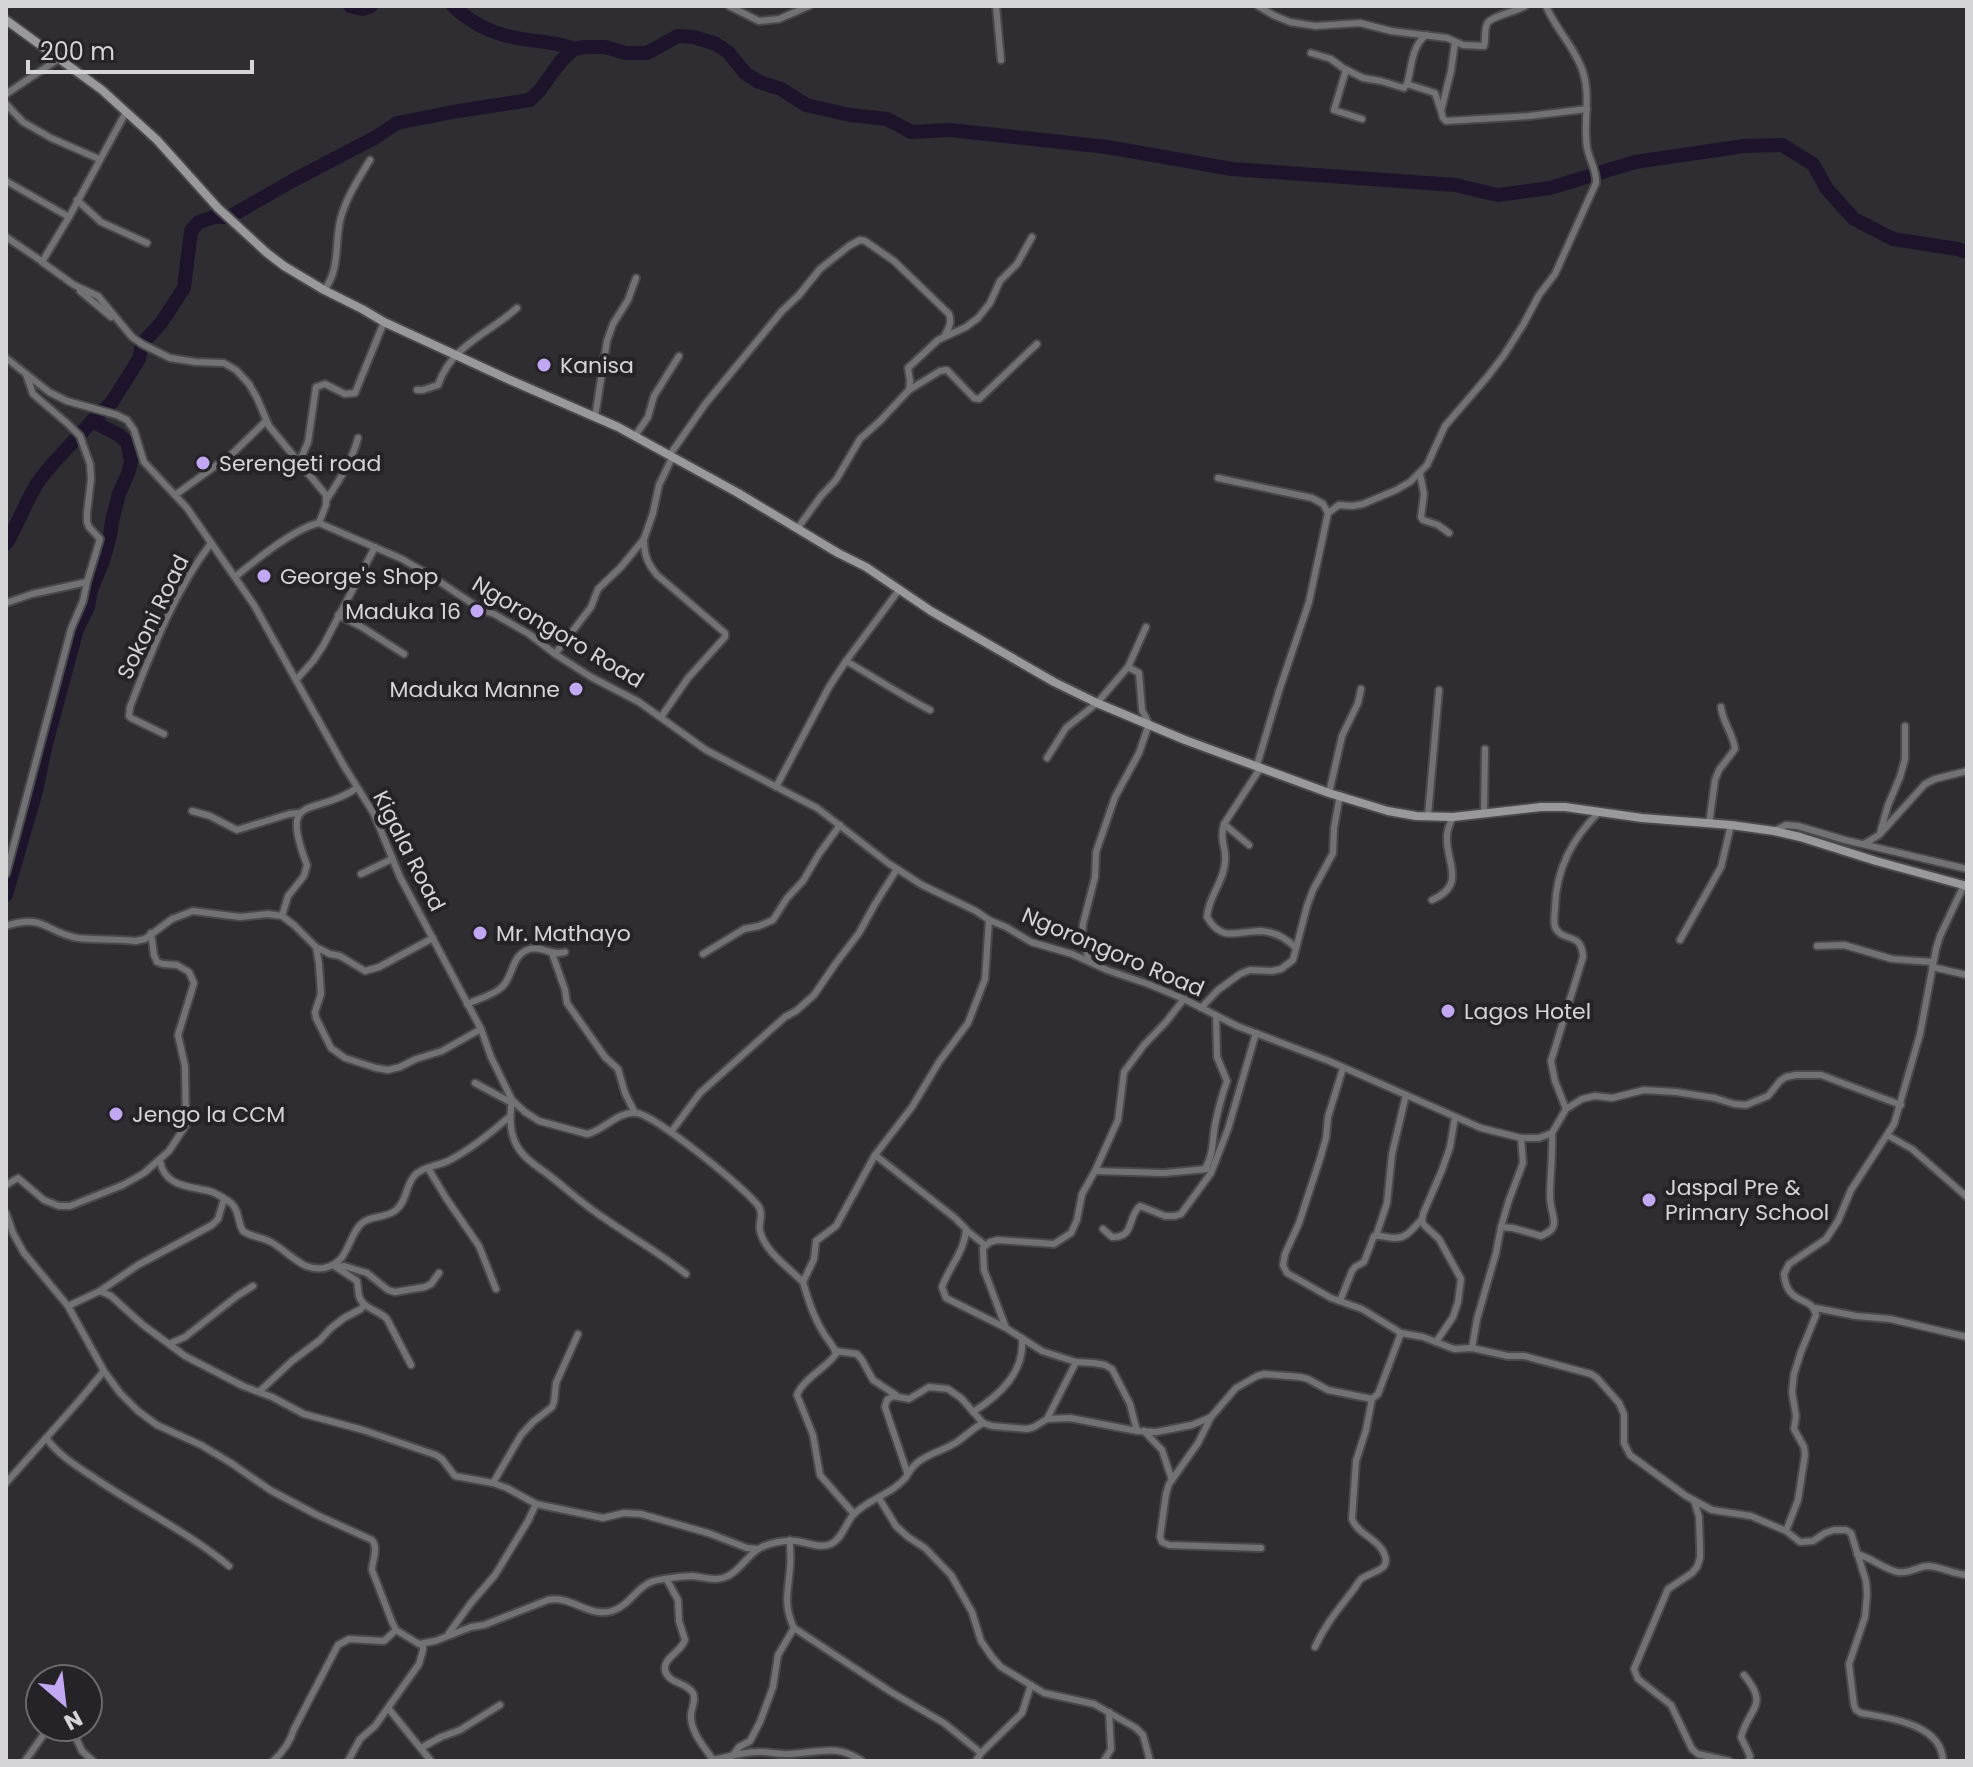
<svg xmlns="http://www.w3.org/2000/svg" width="1973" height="1767" font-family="Poppins,sans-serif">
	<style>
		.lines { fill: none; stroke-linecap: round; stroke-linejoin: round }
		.river { stroke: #1d142c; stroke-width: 14 }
		.street-casing { stroke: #4a484c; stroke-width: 10 }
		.secondary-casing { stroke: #4a484c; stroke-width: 12 }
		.street { stroke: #727274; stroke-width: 6 }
		.secondary { stroke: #99989b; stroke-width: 8 }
		.poi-dot { fill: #c2a8f2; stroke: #252327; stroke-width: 3 }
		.labels { text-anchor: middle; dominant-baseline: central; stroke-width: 8; stroke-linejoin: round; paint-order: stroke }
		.poi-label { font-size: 22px; fill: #d5d4d7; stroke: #252327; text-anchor: start }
		.street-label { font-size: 22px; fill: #d5d4d7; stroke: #252327 }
	</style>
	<rect width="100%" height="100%" fill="#2f2d31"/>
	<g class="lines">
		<g class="river">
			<path d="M350,6L362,9L371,6"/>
			<path d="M453,6C470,22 493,34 517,38C536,42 555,41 574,49"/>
			<path d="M6,544C18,524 26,501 38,482C54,460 75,441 92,421"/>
			<path d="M6,895L36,791L46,744L77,629L88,607L91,590L103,561L110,536L112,521L119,494L129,471L131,461L127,442L119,435L92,421L112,402L139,359L142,344L161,323L184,288L191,231L199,222L214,217H229L292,181L376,137L397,123L458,111L530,100L540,90L561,61L574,49L585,47H605L625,53H647L678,36L694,37L716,44L728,52L745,73L759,82L781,89L806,105L850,115L887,119L911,132L950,130L1107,147L1232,169L1455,185L1498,195L1550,188L1635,162L1744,146L1782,145L1813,164L1827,189L1854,219L1893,239L1957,249L1967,252"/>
		</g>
		<defs>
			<g id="street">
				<path d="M729,6L759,21L779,19L809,6"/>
				<path d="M996,6L1001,60"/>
				<path d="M1258,6L1273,15L1290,22L1315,26L1360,23L1391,31L1447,38L1463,45L1484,46C1486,40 1484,30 1487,24C1490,16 1516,12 1525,6"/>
				<path d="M1455,42L1451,71L1441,111L1443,118L1446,121L1529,116L1587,109"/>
				<path d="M1311,53L1331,59L1343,68L1363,78L1381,81L1404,88L1407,84C1412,67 1411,47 1426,35"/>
				<path d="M1346,70L1334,110L1362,119"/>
				<path d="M1407,84L1435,93L1440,108"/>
				<path d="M6,94L60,58"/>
				<path d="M6,104L23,122L51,138L99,159"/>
				<path d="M126,112L69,217L42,262L74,285L98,296L132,337L142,344L170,358L196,362L224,363L236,370L249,384L257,398L269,426L326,495V505L319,523"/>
				<path d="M6,181L69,217"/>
				<path d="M77,200L101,222L147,243"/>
				<path d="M6,237L43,262"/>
				<path d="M324,290C341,269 334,242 341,217C347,196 359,178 370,160"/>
				<path d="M80,291L111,317"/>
				<path d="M6,358L49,392L67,401L117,415L127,420L134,430L144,462L187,508L254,605L344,766L374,814L400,877L481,1029L491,1057L512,1100L525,1112L539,1121L587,1134C605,1130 617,1111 637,1113C656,1116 748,1190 759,1207C764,1215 758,1222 760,1231C765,1252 788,1267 803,1282"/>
				<path d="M417,390H423L438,385C452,345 488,334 517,308"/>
				<path d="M909,390L940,371L947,370L974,398L979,399L1037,344"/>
				<path d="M595,417L607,341L613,324L628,300L636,278"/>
				<path d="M635,436L648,417L654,396L679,356"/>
				<path d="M669,456L706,403L782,311L799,295L820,269L849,246L860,240L865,241L894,261L949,314C952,322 949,328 945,335"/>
				<path d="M299,463L308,442L316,387L325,384L345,394L355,393L384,322"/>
				<path d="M1420,474L1424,494L1421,517L1423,520L1438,525L1449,533"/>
				<path d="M1218,478L1312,498L1323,504L1328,513"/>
				<path d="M175,495L232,454L266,421"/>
				<path d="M327,499C340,479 352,461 358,438"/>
				<path d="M797,529L821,496L836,480L860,439L880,421L909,390L910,381L908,368L938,340L966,327L978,318L990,303L1000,281L1017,264L1032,237"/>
				<path d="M644,539C644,554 647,563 657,575L725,633V637L688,678L661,717"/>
				<path d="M236,576C256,560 295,528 319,523L402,559L428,574L482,610L494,614L529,634L555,654L591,677L639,702L706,750L817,808L888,863L922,885L976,911L989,920L1006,927L1031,942L1072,954L1107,970L1148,984L1184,999L1237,1026L1329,1061L1481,1128L1521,1138H1539L1552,1133L1566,1109L1582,1099L1595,1096L1612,1098L1644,1090L1676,1092L1715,1098L1734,1104L1746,1105L1768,1096L1780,1081L1786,1077L1796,1075H1821L1901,1105"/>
				<path d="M6,603L32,594L87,582L100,539L89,527L87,522V513L91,479L90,464L80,436L68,424L33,394L26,374"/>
				<path d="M338,615L360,626L404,654"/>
				<path d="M555,654L591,607L598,589L621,567L644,539L653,513L659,485L672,458"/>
				<path d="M846,661C874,677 901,695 930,710"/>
				<path d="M296,680L313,661L323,646L375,547"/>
				<path d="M164,734L131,718L129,716L130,707C152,650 174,592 211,543"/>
				<path d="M1047,758L1066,728L1097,703L1128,667L1146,627"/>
				<path d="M1257,765L1279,691L1309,602L1328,513L1339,505L1352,506L1363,504L1396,490L1410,482L1427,465L1445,426L1488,376L1504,355L1523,325L1539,295L1555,274L1596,183C1597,170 1589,160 1587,147C1583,122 1591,97 1583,72C1575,47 1556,30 1546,6"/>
				<path d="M1261,767L1224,824C1219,843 1227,847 1225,862C1224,882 1208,897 1207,917C1222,943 1237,931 1261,931C1275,932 1287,939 1296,948"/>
				<path d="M776,787L829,687L846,661L899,590"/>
				<path d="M1329,793L1342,736L1358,703L1361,689"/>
				<path d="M192,811L210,816L237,830L289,814L299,813"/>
				<path d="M1484,814L1485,749"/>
				<path d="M1428,816L1439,690"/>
				<path d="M1224,824L1249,845"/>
				<path d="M1709,824L1715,780L1719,770L1735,749C1733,733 1722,721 1721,707"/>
				<path d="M1774,831L1786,825L1798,826L1845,840L1967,869"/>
				<path d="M1880,833L1888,805L1900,777L1905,759V726"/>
				<path d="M1864,844L1879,835L1925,784L1935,779L1967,771"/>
				<path d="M6,874L71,629L83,601L87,582"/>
				<path d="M361,874L392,859"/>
				<path d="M1432,900C1468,884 1445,862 1447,836C1447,829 1450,823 1453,817"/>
				<path d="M282,916L288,896L304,876L307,865C278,790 314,818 357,788"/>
				<path d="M6,926C45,913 46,933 78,938C97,940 117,939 136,941L145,939L172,919L193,911L240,917L268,914L282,916L294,925L316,947L330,954L340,956L365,971L379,967L433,938"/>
				<path d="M1680,940L1721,867L1731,825"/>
				<path d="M1817,946L1844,945L1892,959L1933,962"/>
				<path d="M316,947L319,964L321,994L315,1012L316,1018L331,1048L345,1058L376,1068L388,1070L400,1067L416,1059L442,1051L481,1029"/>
				<path d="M552,953L565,990L567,1003L605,1057L618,1069L625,1093L635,1113"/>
				<path d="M703,954L744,929L759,926L773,920L787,898L803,881L819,854L840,825"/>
				<path d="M1089,961L1082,936L1083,924L1095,877L1096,852L1115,797L1139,753L1149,724L1142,710L1139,673L1128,667"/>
				<path d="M1932,967L1967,975"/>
				<path d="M467,1004C478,999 494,995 502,987C513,977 511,957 527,950C540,944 552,957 565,952"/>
				<path d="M1201,1008L1218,990L1240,974L1250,970L1272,971L1281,969L1293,960L1307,906L1313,890L1333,853L1334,828L1340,795"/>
				<path d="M1343,1068L1328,1117L1326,1138L1320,1159L1299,1223L1285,1254L1283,1265L1287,1273L1331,1298L1362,1309L1401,1333L1423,1337L1454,1349L1472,1348L1508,1356H1524L1591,1374L1597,1378L1619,1403L1624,1414V1443L1630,1455L1686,1496L1712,1510L1751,1516L1786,1531L1800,1542L1813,1541L1825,1533L1834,1530H1846L1851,1533L1866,1581L1867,1594L1865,1617L1849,1664L1854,1705L1856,1710L1861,1713C1889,1718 1942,1724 1943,1761"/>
				<path d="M475,1083L512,1103"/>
				<path d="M512,1100C510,1114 509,1128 515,1142C522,1158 537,1166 550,1176C568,1190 585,1206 604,1218C631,1237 660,1253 686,1274"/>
				<path d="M1566,1109L1555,1081L1551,1061L1583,957C1582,931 1562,943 1555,927C1553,921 1555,913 1555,908C1556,869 1572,839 1599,812"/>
				<path d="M671,1132L700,1093L785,1017L796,1011L814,995L836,963L859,933L875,904L897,869"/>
				<path d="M1887,1135L1912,1149L1967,1197"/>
				<path d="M875,1155L955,1218L966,1229C965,1251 949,1267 942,1287L946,1298L1006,1328L1042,1351L1076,1362L1094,1363L1105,1365L1112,1369L1130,1404L1137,1431"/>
				<path d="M160,1161C165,1187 188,1186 209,1191C217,1193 225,1199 231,1203C240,1211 237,1222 243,1231C251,1237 262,1237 271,1242C283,1249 295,1261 306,1266C312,1268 318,1269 324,1268C350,1263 347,1236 362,1223C371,1215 385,1219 396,1210C408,1200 405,1184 416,1174C425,1166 439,1166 450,1160C471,1149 491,1133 509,1117"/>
				<path d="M428,1168L446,1198L479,1246L496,1289"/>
				<path d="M1205,1169C1214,1153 1212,1142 1215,1125C1218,1110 1222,1095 1227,1081L1217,1057L1216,1016"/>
				<path d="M1095,1171L1164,1173L1207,1169"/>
				<path d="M6,1185L18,1178L44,1200L59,1206H70L123,1185L144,1173L169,1151L186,1125L185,1066L178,1035L194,983L189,972L177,965L163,964L157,962L154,955L151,933"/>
				<path d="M6,1213L13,1233L24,1253L68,1306L104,1371L120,1393L138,1411L157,1425L201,1445L231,1463L270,1490L317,1515L372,1540C379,1548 372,1561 372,1570L392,1622L396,1630L419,1644L435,1641L471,1627L484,1625L548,1600C571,1595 589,1618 612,1611C629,1606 636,1588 651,1582C657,1579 686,1576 693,1576C702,1577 713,1581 723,1578C739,1573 746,1556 760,1548C769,1543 785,1540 795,1541C807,1542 820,1549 831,1544C842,1539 846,1523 853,1515C868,1499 893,1494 907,1476V1472L885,1407L887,1400L893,1396L909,1399L929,1387L948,1389L961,1398L983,1423L992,1426L1027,1429L1034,1427L1047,1419L1070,1418L1137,1431L1156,1432L1192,1425L1211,1417L1236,1388L1257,1376L1264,1374L1300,1377L1308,1379L1328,1390L1372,1399L1378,1394L1401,1333"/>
				<path d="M1501,1227L1513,1228L1541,1236C1547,1233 1554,1230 1554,1223C1554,1215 1550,1206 1550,1197C1550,1175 1553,1155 1552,1133"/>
				<path d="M1103,1229L1112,1237C1135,1238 1127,1217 1140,1206L1165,1216H1175L1181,1214L1211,1173L1228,1129L1256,1033"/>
				<path d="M966,1230L985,1245"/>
				<path d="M1376,1236L1387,1203L1392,1154L1406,1095"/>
				<path d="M333,1265L357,1281C358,1286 358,1291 359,1296C363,1309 379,1310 387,1319L411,1365"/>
				<path d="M336,1267L344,1266L367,1273L388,1290L395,1292L425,1287L431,1284L439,1273"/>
				<path d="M100,1291L111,1296L143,1325L185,1356L243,1386L272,1397L304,1414L363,1430L436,1455L442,1459L455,1476L493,1483L507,1488L536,1504L603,1518L624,1513L641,1514L708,1533L747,1548L758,1549"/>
				<path d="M1340,1301L1352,1271L1355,1267L1364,1262L1374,1236C1382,1235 1387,1238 1394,1238C1407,1239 1414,1227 1422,1219"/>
				<path d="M68,1306L100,1291L138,1265L212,1225L218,1219L224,1199"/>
				<path d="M1816,1308L1856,1316L1890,1319L1967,1337"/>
				<path d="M1006,1328L984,1270L983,1248L990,1242L998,1240L1054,1244L1071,1233L1077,1220L1082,1194L1095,1171L1118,1120L1124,1072L1144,1045L1166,1022L1184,999"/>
				<path d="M1436,1342L1453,1317L1458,1302L1461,1279L1439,1239L1425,1226L1422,1222L1423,1214L1442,1170L1450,1147L1455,1117"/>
				<path d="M169,1344L185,1337L237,1296L253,1286"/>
				<path d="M1472,1348L1477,1319L1496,1253L1501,1227L1509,1200L1523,1163L1521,1138"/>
				<path d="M836,1351L857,1354L862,1360L873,1380L896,1395"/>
				<path d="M260,1391L292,1361L320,1340L331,1328L344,1318L361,1309L364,1305"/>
				<path d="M973,1412C1000,1395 1025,1372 1022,1338"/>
				<path d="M1211,1417L1198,1443L1169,1484L1166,1494L1160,1537L1162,1542L1169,1545L1261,1548"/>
				<path d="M1047,1419L1076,1362"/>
				<path d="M1144,1431L1162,1450L1172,1480"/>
				<path d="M46,1438C60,1457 80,1468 99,1481C142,1510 189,1533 229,1566"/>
				<path d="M908,1474C918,1455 940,1453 957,1442C966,1436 973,1428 983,1423"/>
				<path d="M6,1483L78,1402L104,1371"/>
				<path d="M493,1483L521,1435L533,1422L552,1407L554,1402L556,1383L578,1334"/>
				<path d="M879,1498L896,1526L908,1537L925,1548L951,1575L972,1612L981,1641L992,1657L1001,1667L1044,1693L1094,1704L1136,1728L1143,1735L1150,1761"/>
				<path d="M1694,1500L1699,1517L1700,1547V1558L1697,1567L1692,1573L1668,1589L1634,1669L1638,1679L1671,1705L1692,1749L1698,1754L1729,1761"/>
				<path d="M854,1514L820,1475L813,1435L797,1395C803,1379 825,1369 836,1354C834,1345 827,1340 823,1332C813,1316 808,1299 803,1282L814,1259L816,1241L836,1226L875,1155L912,1107L939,1062L968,1023L985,979L989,920"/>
				<path d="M1786,1531L1798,1500L1805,1455L1804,1447L1794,1429L1796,1416L1792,1392L1794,1374L1801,1352L1816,1315C1813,1295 1787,1307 1784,1274L1789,1264L1826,1239L1838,1221L1851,1190L1894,1124L1920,1034L1936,949L1940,936L1964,885"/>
				<path d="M790,1540C790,1550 791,1559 790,1568C788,1592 783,1605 794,1628L891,1692L944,1723L981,1753"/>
				<path d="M1857,1554C1872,1558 1886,1570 1898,1572C1909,1574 1918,1566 1929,1566C1941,1567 1954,1574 1967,1575"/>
				<path d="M667,1580L678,1600L679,1621L685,1640C681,1652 663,1658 665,1670C668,1684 687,1682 693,1693C697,1701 690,1709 691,1718C692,1734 705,1748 714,1761"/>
				<path d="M449,1633L471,1603L495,1575L528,1521L536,1504"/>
				<path d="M1315,1647C1326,1623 1338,1610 1354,1589C1356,1586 1358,1582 1361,1579C1370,1572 1390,1571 1385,1556C1380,1539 1358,1535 1352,1519L1356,1461L1366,1430L1372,1399"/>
				<path d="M1744,1675C1770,1706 1749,1707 1741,1737L1750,1756L1749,1761"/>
				<path d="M388,1708L431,1761"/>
				<path d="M71,1727L82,1751L93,1761"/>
				<path d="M421,1748L441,1737L460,1730L500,1705"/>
				<path d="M732,1756L739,1747L750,1741L760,1722L773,1687L778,1655L794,1628"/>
				<path d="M713,1760C728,1757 743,1752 757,1752C768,1751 778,1755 789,1754C817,1753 837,1743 862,1761"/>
				<path d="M25,1761L49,1727"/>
				<path d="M273,1761C283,1752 290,1743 294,1729L338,1645L349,1639L384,1641L396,1630"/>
				<path d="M348,1761L360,1739L375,1726L419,1664L423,1650V1644"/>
				<path d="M976,1761L981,1753L1022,1713L1031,1685"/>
				<path d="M1104,1761L1111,1749L1109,1712"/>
			</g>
			<path id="secondary" d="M6,20L102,90L157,140L218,208L267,253L284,266L324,290L362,309L384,322L510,380L618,427L738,493L838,553L866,567L931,611L1054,682L1097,703L1185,740L1329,793L1388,811L1416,816L1453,817L1541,807H1565L1642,818L1731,825L1774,831L1800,837L1876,861L1967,886"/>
		</defs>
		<use href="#street" class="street-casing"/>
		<use href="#secondary" class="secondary-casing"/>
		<use href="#street" class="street"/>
		<use href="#secondary" class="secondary"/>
	</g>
	<g class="poi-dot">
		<circle cx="544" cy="365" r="8"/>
		<circle cx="203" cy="463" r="8"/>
		<circle cx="264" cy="576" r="8"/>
		<circle cx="477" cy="611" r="8"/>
		<circle cx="576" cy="689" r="8"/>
		<circle cx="480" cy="933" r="8"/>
		<circle cx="1448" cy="1011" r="8"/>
		<circle cx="116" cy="1114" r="8"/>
		<circle cx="1649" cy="1200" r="8"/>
	</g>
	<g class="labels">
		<g class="poi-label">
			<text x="560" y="365">Kanisa</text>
			<text x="219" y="463">Serengeti road</text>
			<text x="280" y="576">George's Shop</text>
			<text x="461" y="611" text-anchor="end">Maduka 16</text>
			<text x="560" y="689" text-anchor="end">Maduka Manne</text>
			<text x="496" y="933">Mr. Mathayo</text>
			<text x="1464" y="1011">Lagos Hotel</text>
			<text x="132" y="1114">Jengo la CCM</text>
			<text x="1665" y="1187">Jaspal Pre &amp;<tspan x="1665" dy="25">Primary School</tspan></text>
		</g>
		<g class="street-label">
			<text transform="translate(153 617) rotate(-64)">Sokoni Road</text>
			<text transform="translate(558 632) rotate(31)">Ngorongoro Road</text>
			<text transform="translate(409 851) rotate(63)">Kigala Road</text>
			<text transform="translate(1113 952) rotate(23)">Ngorongoro Road</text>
		</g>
	</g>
	<rect width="1973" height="1767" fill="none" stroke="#d5d4d7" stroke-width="16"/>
	<g transform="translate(64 1703) rotate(152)"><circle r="38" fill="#252327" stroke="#6b6a6d" stroke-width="2"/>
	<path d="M0-6L14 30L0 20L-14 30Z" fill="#c2a8f2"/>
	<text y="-12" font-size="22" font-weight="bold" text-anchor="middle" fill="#d5d4d7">N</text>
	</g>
	<path d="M28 60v12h224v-12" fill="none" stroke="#d5d4d7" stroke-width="4"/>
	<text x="40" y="60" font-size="24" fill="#d5d4d7" stroke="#252327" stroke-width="6" paint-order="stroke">200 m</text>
</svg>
